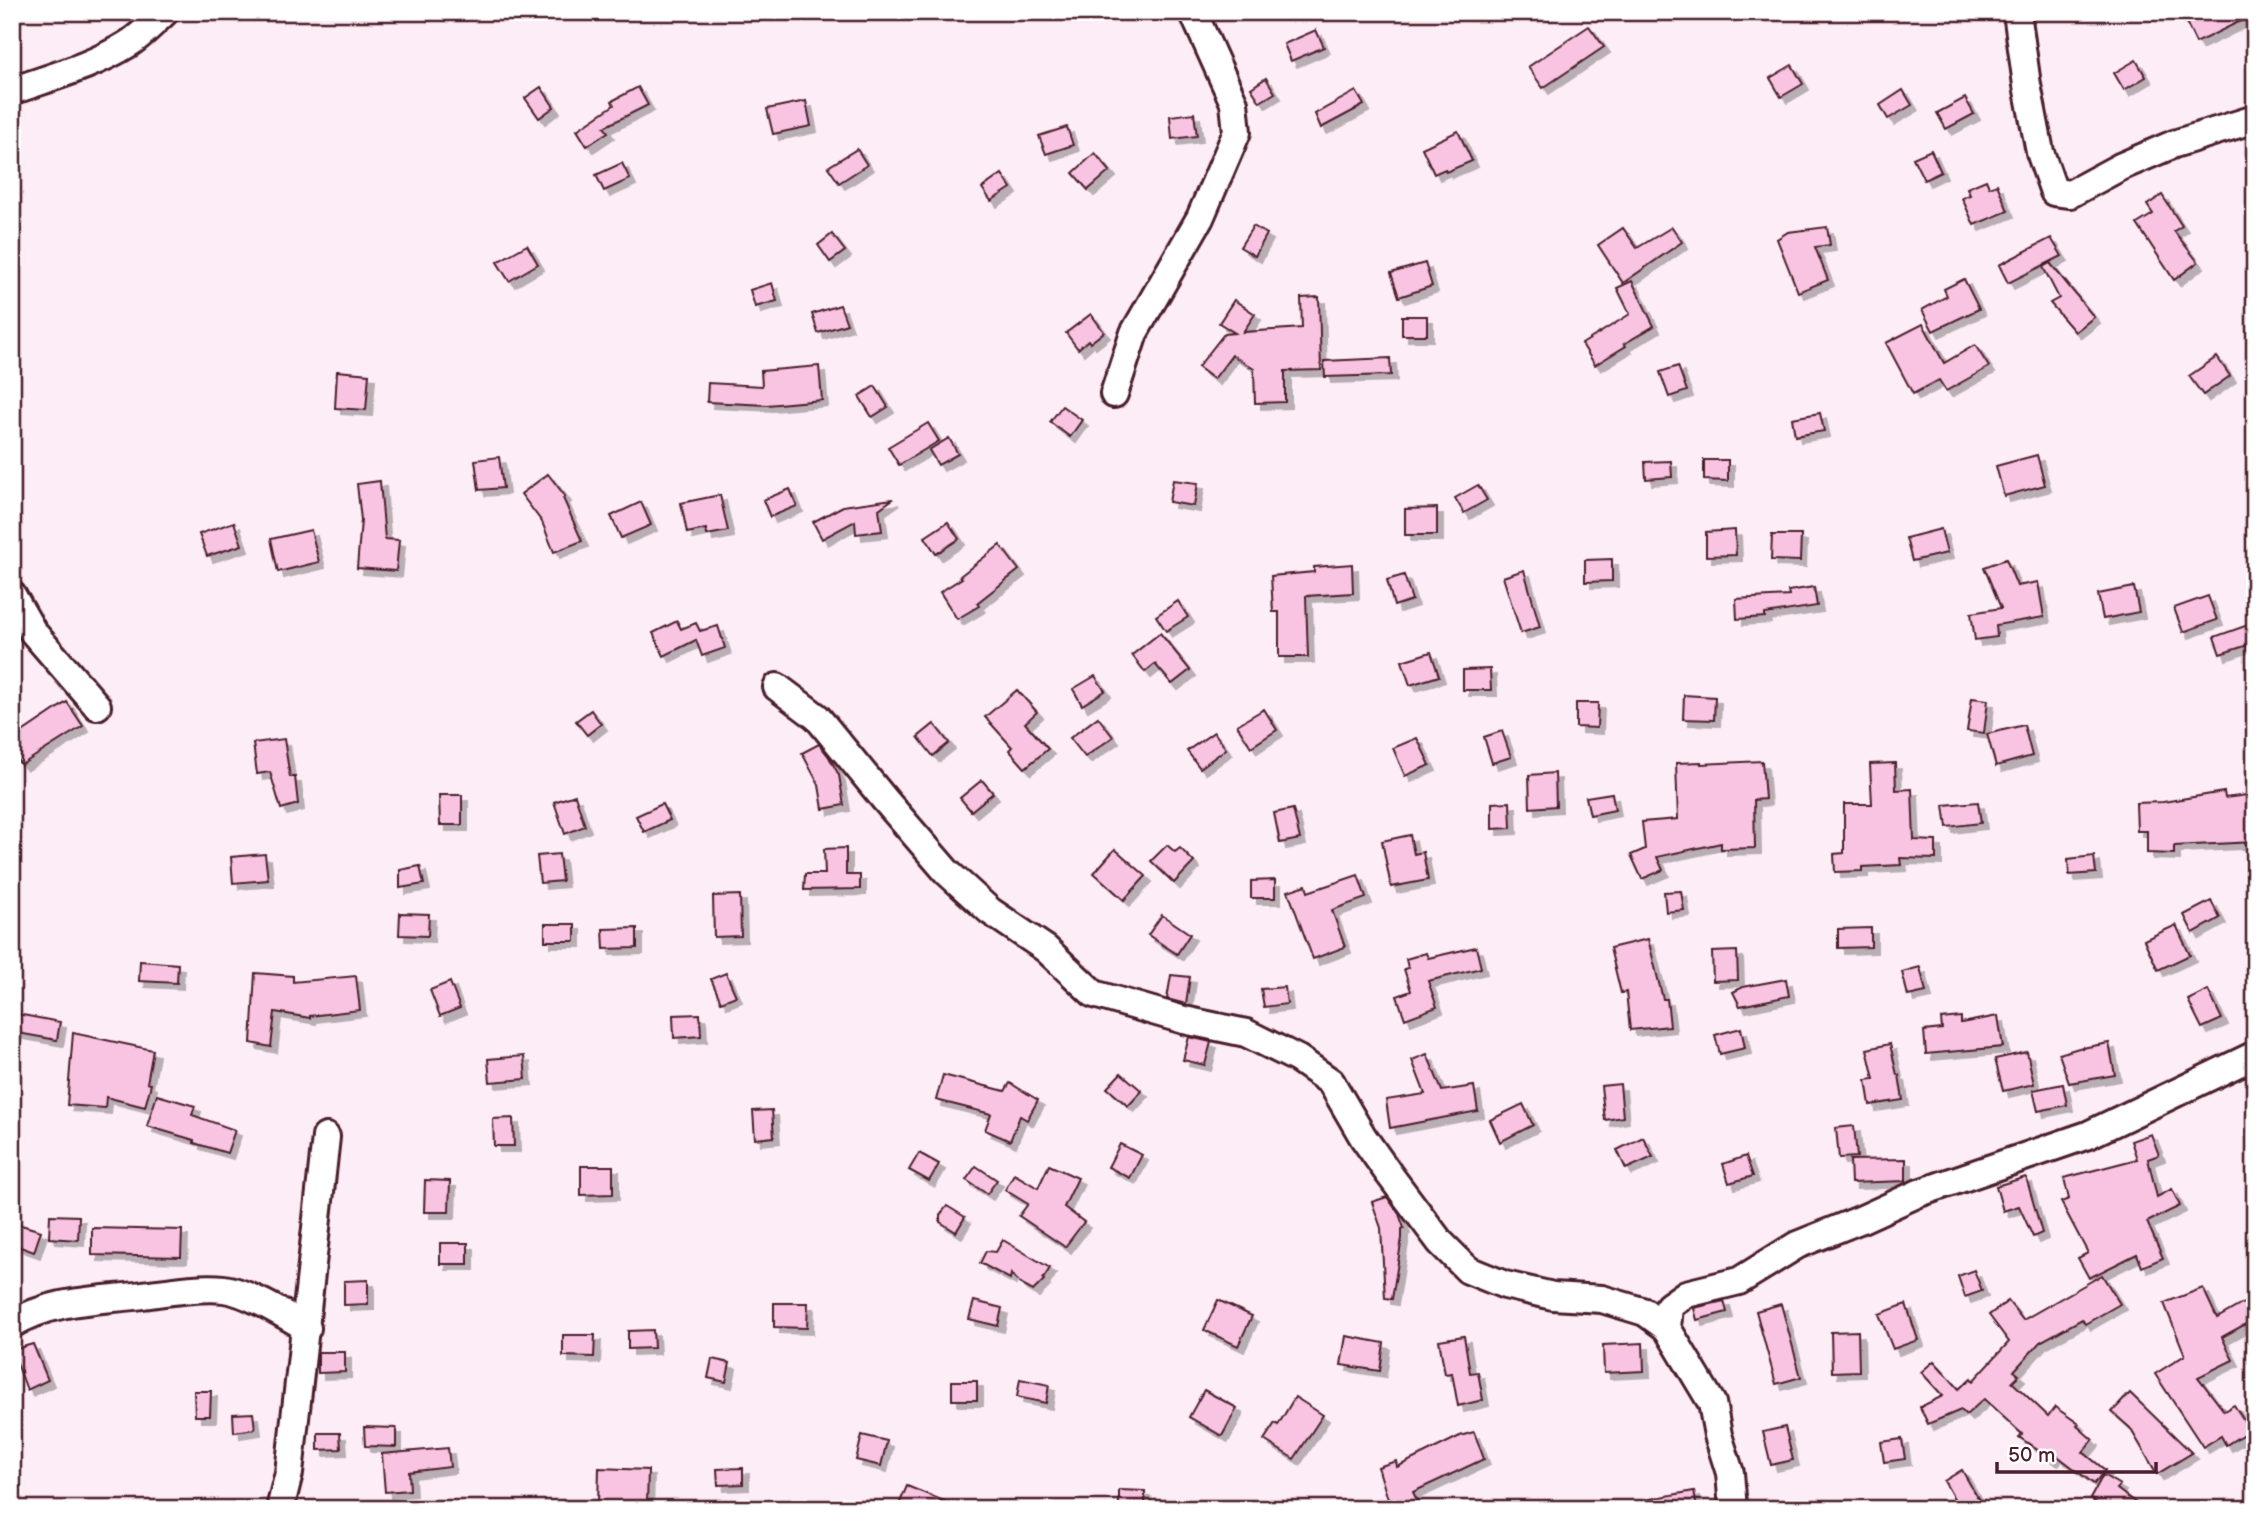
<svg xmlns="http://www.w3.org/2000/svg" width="2267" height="1521" font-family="'Balsamiq Sans',sans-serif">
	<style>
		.building { fill: #f8c4e2; stroke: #4a1f2b; stroke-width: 2; filter: url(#shadow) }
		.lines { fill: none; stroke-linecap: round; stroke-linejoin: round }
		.minor-casing { stroke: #4a1f2b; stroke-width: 32 }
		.minor { stroke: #fff; stroke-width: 26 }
	</style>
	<defs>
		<filter id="shadow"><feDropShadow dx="6" dy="6" stdDeviation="0" flood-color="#0004"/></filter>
	</defs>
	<rect width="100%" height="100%" fill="#fdedf6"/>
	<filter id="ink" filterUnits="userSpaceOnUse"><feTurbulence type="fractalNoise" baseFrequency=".0143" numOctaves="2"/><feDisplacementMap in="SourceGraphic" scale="14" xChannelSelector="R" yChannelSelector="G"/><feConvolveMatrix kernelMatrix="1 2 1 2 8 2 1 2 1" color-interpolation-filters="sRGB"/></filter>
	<g filter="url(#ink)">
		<g class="building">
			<path d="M2196,12H2255V14L2196,43L2184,18Z"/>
			<path d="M1589,26L1604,47L1543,88L1528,67Z"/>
			<path d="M1316,30L1324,47L1291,61L1284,44Z"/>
			<path d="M2136,60L2146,77L2124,90L2114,73Z"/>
			<path d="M1792,65L1803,84L1781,97L1770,78Z"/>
			<path d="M1266,78L1275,93L1260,102L1251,88Z"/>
			<path d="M541,87L554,107L539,118L525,98Z"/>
			<path d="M638,87L648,105L604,127L608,132L587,146L577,130L614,105L612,101Z"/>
			<path d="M1903,90L1912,105L1888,119L1880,105Z"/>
			<path d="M1356,91L1364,105L1321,128L1315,114Z"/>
			<path d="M1965,98L1974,114L1946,129L1937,113Z"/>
			<path d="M806,101L811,126L773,134L767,109Z"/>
			<path d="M1194,113L1197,136L1172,139L1170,116Z"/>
			<path d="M1067,127L1073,145L1046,154L1039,136Z"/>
			<path d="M1458,131L1472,161L1446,172L1445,169L1434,174L1422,148Z"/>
			<path d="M857,149L867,165L839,183L828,167Z"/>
			<path d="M1931,150L1941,172L1924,180L1913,158Z"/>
			<path d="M1095,153L1110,171L1088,190L1073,173Z"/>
			<path d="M622,163L630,179L604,191L596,175Z"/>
			<path d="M1002,174L1011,188L991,201L982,188Z"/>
			<path d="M1986,180L1989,187L1997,184L2008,211L1974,225L1962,198L1970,195L1967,188Z"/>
			<path d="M2162,195L2182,226L2174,231L2198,262L2174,280L2137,224L2153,214L2147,205Z"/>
			<path d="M1253,226L1267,234L1255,256L1240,247Z"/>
			<path d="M1672,227L1682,242L1623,283L1598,245L1623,228L1637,248Z"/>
			<path d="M1827,227L1830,245L1815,247L1828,280L1798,292L1777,239L1788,232Z"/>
			<path d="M832,234L845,251L830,262L818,245Z"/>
			<path d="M2051,238L2062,256L2008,283L1999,265Z"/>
			<path d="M527,245L538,264L509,281L497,262Z"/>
			<path d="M1425,263L1432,286L1399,297L1391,273Z"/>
			<path d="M2050,263L2094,317L2075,332L2050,303L2059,298L2043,267Z"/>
			<path d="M1964,279L1979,309L1933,331L1922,310L1947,296L1944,289Z"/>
			<path d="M1632,281L1654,326L1624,344L1626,346L1595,365L1582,344L1630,314L1617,288Z"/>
			<path d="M772,283L777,301L755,307L750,290Z"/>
			<path d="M1319,297L1321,370L1285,371V402L1255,403L1254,369L1232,355L1214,379L1198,367L1224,334L1235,333L1219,323L1234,300L1255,314L1243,332L1302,328L1301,298Z"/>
			<path d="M840,305L847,324L818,333L812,314Z"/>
			<path d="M1091,314L1104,332L1090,343L1088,340L1078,349L1066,333Z"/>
			<rect x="1402" y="316" width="25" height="19"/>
			<path d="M1923,324L1944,363L1975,345L1989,367L1946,391L1939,380L1913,394L1886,343Z"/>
			<path d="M2217,357L2230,376L2203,395L2189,376Z"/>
			<path d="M1390,358L1391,375L1325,377L1324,361Z"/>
			<path d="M819,366L822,400L767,405L707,402L708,383L762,386L761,371Z"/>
			<path d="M1678,366L1687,391L1669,397L1660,372Z"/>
			<path d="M337,371L369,374L366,410L335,408Z"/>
			<path d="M875,386L888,407L872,417L859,396Z"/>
			<path d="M1062,406L1082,420L1070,437L1050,422Z"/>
			<path d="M1820,413L1824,431L1795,436L1792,418Z"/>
			<path d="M928,423L939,441L899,465L888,447Z"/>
			<path d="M949,438L958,454L938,465L929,450Z"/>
			<path d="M2037,455L2045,485L2004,496L1996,466Z"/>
			<path d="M499,457L503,488L479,490L475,460Z"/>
			<path d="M1704,460H1728V481L1704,480Z"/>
			<path d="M1671,461L1672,477L1646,479L1645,462Z"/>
			<path d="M548,474L565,496L563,498L582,541L554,552L542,522L521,494Z"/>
			<path d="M1173,480L1198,483L1194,506L1169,502Z"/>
			<path d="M380,481L385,539L399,540L396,571L357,568L361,520L357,484Z"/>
			<path d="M1478,485L1487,500L1464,513L1455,498Z"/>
			<path d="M790,489L797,506L770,517L763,500Z"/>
			<path d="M720,495L728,531L707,535L706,529L687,533L681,503Z"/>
			<path d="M893,499L879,509L882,531L856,534L855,521L822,539L813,522L843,506Z"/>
			<path d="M641,502L651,525L621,538L611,516Z"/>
			<path d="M1437,508V535H1405V509Z"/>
			<path d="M234,522L242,545L207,556L199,534Z"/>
			<path d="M948,522L959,539L936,554L925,537Z"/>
			<path d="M1941,529L1947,553L1912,561L1906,538Z"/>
			<path d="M311,530L319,562L278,572L271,539Z"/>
			<path d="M1735,530L1736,555L1706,556V532Z"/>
			<path d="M1772,535H1801L1800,561L1771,560Z"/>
			<path d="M1000,545L1019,570L977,603L979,606L957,619L940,592L962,578L960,576Z"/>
			<path d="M1612,559V581L1585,582V560Z"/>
			<path d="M2006,559L2017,586L2038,582L2044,617L1996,625L1997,637L1975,640L1971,613L2001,608L1984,567Z"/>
			<path d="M1352,564L1353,593L1306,596L1308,657H1279V612H1273L1271,576L1314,572V567Z"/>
			<path d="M1524,570L1540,627L1521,633L1503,577Z"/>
			<path d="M1404,575L1412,600L1394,606L1387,580Z"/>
			<path d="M1814,587L1817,606L1765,614V617L1737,619L1736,599L1789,596L1788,591Z"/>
			<path d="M2134,587L2139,612L2103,619L2098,594Z"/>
			<path d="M2208,596L2217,620L2183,632L2174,608Z"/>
			<path d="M1178,601L1188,617L1166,631L1156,616Z"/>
			<path d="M677,621L681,629L696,623L700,631L718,626L725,648L702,656L696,640L664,656L653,633Z"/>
			<path d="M2248,625L2254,643L2220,654L2214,637Z"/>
			<path d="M1160,633L1190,670L1172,684L1155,664L1145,672L1132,655Z"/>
			<path d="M1431,652L1439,676L1410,685L1402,661Z"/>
			<path d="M1490,669L1491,690H1463V670Z"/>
			<path d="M1095,676L1105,691L1082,705L1073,689Z"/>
			<path d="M1017,690L1037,712L1025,723L1048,749L1025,768L1009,750L1012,747L985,717Z"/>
			<path d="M1684,695L1715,697L1714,720L1683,719Z"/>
			<path d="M1972,698L1988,700L1984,733L1967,731Z"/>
			<path d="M67,702L83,726L21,765L12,753V739Z"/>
			<path d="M1576,703H1598L1597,728L1576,727Z"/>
			<path d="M1264,709L1277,730L1251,747L1237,725Z"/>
			<path d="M591,710L601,724L587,735L576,721Z"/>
			<path d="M1098,717L1113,737L1085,757L1070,738Z"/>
			<path d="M934,724L949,743L933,756L918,737Z"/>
			<path d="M2024,725L2032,756L1996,766L1987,734Z"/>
			<path d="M1502,731L1511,757L1492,763L1484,737Z"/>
			<path d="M1214,732L1226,749L1200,768L1187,751Z"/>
			<path d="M1417,738L1430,765L1405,776L1393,748Z"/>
			<path d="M284,739L290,777H295L298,804L281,809L270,772L257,774L253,743Z"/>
			<path d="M819,744L829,757L839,775L844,805L823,809L819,785L802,753Z"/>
			<path d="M1762,761L1765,799L1754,800L1755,848L1721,849V843L1657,857L1663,870L1642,879L1631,855L1645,849L1642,822L1678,819L1676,763L1701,762V764Z"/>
			<path d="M1895,763L1896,790L1912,789L1914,840L1936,841V859L1900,858L1901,865L1862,867V871L1835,872L1834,854L1844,853V804H1872L1870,764Z"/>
			<path d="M1555,773L1556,806L1530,808L1529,775Z"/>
			<path d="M982,780L993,793L971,811L960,798Z"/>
			<path d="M2224,792L2225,798L2255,794V842L2174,846V854L2147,853V831H2137L2136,803L2163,802Z"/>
			<path d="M1612,793L1615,810L1590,815L1586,797Z"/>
			<path d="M439,795H462V825H440Z"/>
			<path d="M575,795L585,826L565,834L554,802Z"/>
			<path d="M1510,802L1511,828L1492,829V803Z"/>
			<path d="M1978,802L1981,823L1947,827L1944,805Z"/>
			<path d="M662,804L670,820L644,832L636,816Z"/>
			<path d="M1293,809L1300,839L1280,843L1274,813Z"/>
			<path d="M1410,835L1414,854L1423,852L1428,880L1391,887L1382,841Z"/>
			<path d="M1167,845L1175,852L1180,848L1194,862L1174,883L1151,861Z"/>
			<path d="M846,848V875H860V889L804,890L805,874H825L824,849Z"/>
			<path d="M1115,849L1146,876L1124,900L1094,873Z"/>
			<path d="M265,854L268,880L233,883L231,857Z"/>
			<path d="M559,854L562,881L540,883L537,856Z"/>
			<path d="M2094,856L2096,873L2069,875L2068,859Z"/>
			<path d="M420,866L424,884L400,888V870Z"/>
			<path d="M1358,875L1366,898L1332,910L1345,947L1313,959L1288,891L1306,885L1308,892Z"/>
			<path d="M1275,880V898H1251V881Z"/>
			<path d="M1681,891L1684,910L1666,912L1664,892Z"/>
			<path d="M740,895L741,936L714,937L713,896Z"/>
			<path d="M2211,901L2220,918L2193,933L2184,915Z"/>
			<path d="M400,913L429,914L428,936L399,935Z"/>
			<path d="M1162,915L1190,934L1177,954L1148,935Z"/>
			<rect x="545" y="924" width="30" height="17"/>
			<path d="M2176,925L2190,955L2158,970L2144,940Z"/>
			<path d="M637,928V948L604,949L603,929Z"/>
			<path d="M1871,928V947L1838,948V929Z"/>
			<path d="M1648,939L1663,999H1667L1670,1026L1630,1030L1626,992L1621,993L1610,948Z"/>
			<path d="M1476,947L1481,968L1428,981L1437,1007L1405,1019L1397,996L1411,991L1404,969L1408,968L1406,959L1426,953L1428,958Z"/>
			<path d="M1737,951L1738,980L1713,981L1712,952Z"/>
			<path d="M140,961L178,964L177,983L139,981Z"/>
			<path d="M1920,967L1926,992L1908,996L1902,972Z"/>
			<path d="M255,973L293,976V982L356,976L360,1010L310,1016V1018L275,1012L271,1047L251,1043Z"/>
			<path d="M726,973L736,996L721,1002L711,979Z"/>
			<path d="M1171,975L1190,977L1186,1004L1167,999Z"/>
			<path d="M1786,979L1789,996L1740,1006L1733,992L1743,987Z"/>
			<path d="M450,982L460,1008L440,1016L430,990Z"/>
			<path d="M1285,987L1287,1004L1264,1007L1261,989Z"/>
			<path d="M2208,990L2222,1019L2202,1028L2188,1000Z"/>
			<path d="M12,1013L60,1022L57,1040L12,1032Z"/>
			<path d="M700,1014L701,1036L674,1038L673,1015Z"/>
			<path d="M1998,1016L2003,1047L1926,1054L1924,1031L1942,1029L1941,1019L1961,1017V1023Z"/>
			<path d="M1741,1028L1745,1048L1720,1054L1715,1035Z"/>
			<path d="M73,1033L153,1050L147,1083L151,1084L145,1107L106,1097L105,1108L67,1105Z"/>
			<path d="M1189,1037L1211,1042L1205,1065L1183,1060Z"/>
			<path d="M2109,1043L2115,1075L2069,1083L2059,1054L2082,1047V1048Z"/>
			<path d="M1890,1044L1897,1075H1899L1903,1100L1870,1105L1866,1080L1874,1079L1867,1049Z"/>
			<path d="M2027,1052L2034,1084L2003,1091L1995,1059Z"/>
			<path d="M1427,1054L1442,1091L1474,1086L1478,1111L1390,1128L1386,1100L1425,1094L1412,1060Z"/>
			<path d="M524,1056L526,1079L490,1082L488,1059Z"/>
			<path d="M1121,1073L1142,1091L1128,1106L1107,1088Z"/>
			<path d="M943,1075L1005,1091L1010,1083L1038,1100L1027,1120L1020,1116L1010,1141L985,1130L991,1114L936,1100Z"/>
			<path d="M1620,1084L1623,1117L1605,1120L1601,1086Z"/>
			<path d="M2063,1084L2067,1105L2038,1111L2033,1090Z"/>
			<path d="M157,1095L195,1106L192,1115L235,1130L227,1153L194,1143V1140L147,1126Z"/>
			<path d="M1523,1104L1533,1125L1500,1142L1490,1120Z"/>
			<path d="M772,1110L774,1137L755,1139L753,1111Z"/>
			<path d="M513,1118L514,1146H494L493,1119Z"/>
			<path d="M1854,1126L1857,1157L1839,1158L1836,1128Z"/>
			<path d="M2151,1134L2159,1155L2148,1159L2157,1197L2172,1189L2180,1206L2147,1222L2163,1258L2142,1267L2137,1254L2089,1278L2078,1258L2088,1253L2061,1202L2069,1199L2064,1178L2137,1159L2131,1141Z"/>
			<path d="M1643,1137L1653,1157L1626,1169L1617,1150Z"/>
			<path d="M1120,1144L1142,1155L1130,1178L1108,1167Z"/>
			<path d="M919,1153L939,1164L929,1181L909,1170Z"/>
			<path d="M1746,1156L1753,1176L1729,1183L1723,1164Z"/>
			<path d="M1906,1159V1181L1851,1183L1850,1160Z"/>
			<path d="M1049,1165L1078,1178L1064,1207L1084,1222L1065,1247L1019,1216L1028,1204L1005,1190L1014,1174L1038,1188Z"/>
			<path d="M581,1166H613V1194L581,1195Z"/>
			<path d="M976,1166L997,1180L987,1194L966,1180Z"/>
			<path d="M2026,1177L2042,1233L2033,1237L2019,1206L2003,1211L1996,1186Z"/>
			<path d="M425,1180L450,1181L449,1212H424Z"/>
			<path d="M1387,1197L1399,1214L1404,1228L1402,1229V1238L1392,1299L1385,1298L1381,1228L1372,1202Z"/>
			<path d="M947,1206L965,1217L956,1232L940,1222V1215Z"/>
			<path d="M50,1215L79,1216L78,1240L49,1238Z"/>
			<path d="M18,1224L41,1231L34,1252L12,1244Z"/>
			<path d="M92,1228L182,1230L181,1257L92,1255Z"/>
			<path d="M1003,1240L1050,1268L1043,1279L1044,1280L1033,1291L1022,1285L1011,1274L1010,1279L980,1263L986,1251L996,1252Z"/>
			<rect x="440" y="1243" width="28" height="21"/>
			<path d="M1974,1270L1982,1291L1965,1297L1958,1276Z"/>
			<path d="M2102,1275L2120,1304L2085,1324L2082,1319L2040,1342L2014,1371L2019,1375L2012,1382L2048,1416L2055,1407L2079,1424L2077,1426L2093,1440L2083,1452L2105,1470L2094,1484L2056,1455L2052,1460L2019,1437L2022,1434L1984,1399L1966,1415L1961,1410L1928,1424L1920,1407L1943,1396L1921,1372L1934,1361L1959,1389L1971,1378L1973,1381L2009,1342L1989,1315L2008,1301L2023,1320Z"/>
			<path d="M368,1280V1304L344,1305V1281Z"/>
			<path d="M2203,1288L2217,1318L2247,1301L2255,1315V1319L2222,1337L2233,1360L2198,1377L2224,1411L2234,1405L2250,1430L2226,1445L2221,1436L2203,1447L2155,1374L2185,1355L2164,1303Z"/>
			<path d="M1218,1300L1252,1316L1238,1346L1204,1330Z"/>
			<path d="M974,1301L1002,1308L998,1326L969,1319Z"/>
			<path d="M1724,1301L1727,1312L1697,1320L1694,1308Z"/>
			<path d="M774,1303H808L807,1328L774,1327Z"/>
			<path d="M1781,1304L1801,1377L1776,1384L1756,1311Z"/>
			<path d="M1906,1304L1918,1340L1893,1349L1879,1314Z"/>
			<path d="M653,1330L654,1348L628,1349V1331Z"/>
			<path d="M1858,1331L1859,1371L1832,1372L1831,1332Z"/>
			<path d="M563,1335H595L594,1357L563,1356Z"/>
			<path d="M1346,1336L1384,1343L1380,1371L1341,1365Z"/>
			<path d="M1464,1336L1470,1373L1478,1372L1483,1400L1458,1406L1452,1373L1445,1374L1439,1340Z"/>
			<path d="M1643,1343L1644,1371L1604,1373L1603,1345Z"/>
			<path d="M33,1344L48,1380L27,1390L12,1350Z"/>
			<path d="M318,1352H345V1372L318,1373Z"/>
			<path d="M712,1359L730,1363L726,1382L708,1378Z"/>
			<path d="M1020,1379L1049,1385L1046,1403L1017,1397Z"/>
			<rect x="952" y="1381" width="25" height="19"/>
			<path d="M1204,1390L1237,1408L1222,1436L1189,1417Z"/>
			<path d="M194,1391H211L210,1416H195Z"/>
			<path d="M2130,1393L2192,1453L2157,1474L2130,1428L2112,1412Z"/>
			<path d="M1295,1397L1323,1415L1294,1459L1264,1440L1275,1423L1278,1425Z"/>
			<path d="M253,1413L255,1429L234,1432L233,1414Z"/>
			<path d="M364,1427L396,1428V1447L365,1446Z"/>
			<path d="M1785,1427L1793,1460L1771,1465L1763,1432Z"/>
			<path d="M1474,1432L1484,1459L1413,1492L1421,1509H1391L1378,1467L1396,1461L1397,1467L1460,1436Z"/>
			<path d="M318,1433H340L341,1449L318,1450Z"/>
			<path d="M862,1435L887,1441L881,1466L856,1460Z"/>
			<path d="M1902,1439L1905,1459L1884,1462L1881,1442Z"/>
			<path d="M448,1448L450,1467L409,1472L410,1490L385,1492L382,1454Z"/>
			<path d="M599,1468L648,1470L647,1505L598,1504Z"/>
			<path d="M743,1468V1484L718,1485L717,1469Z"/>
			<path d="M1962,1470L1984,1509H1960L1944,1481Z"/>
			<path d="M2103,1475L2120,1485L2117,1489L2144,1509H2107L2090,1499Z"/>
			<path d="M907,1486L961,1508V1509H897Z"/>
			<path d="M1119,1490L1145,1491V1509H1119Z"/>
			<path d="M1694,1491L1697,1509H1644V1500Z"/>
		</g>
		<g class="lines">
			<defs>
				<g id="minor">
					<path d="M2017,12L2027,85L2040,152L2054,192L2070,194L2120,167L2174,144L2255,119"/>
					<path d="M12,91C51,77 93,66 128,44C141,36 153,23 165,12"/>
					<path d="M1114,394L1134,333L1200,218L1237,132L1234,103L1193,12"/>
					<path d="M12,595L33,632L97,706"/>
					<path d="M777,687L817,717L885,800L947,872L990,911L1046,949L1094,994L1184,1020L1246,1033L1298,1059L1331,1082L1363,1137L1389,1174L1440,1242L1468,1270L1505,1285L1553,1296L1602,1299L1645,1312L1667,1328"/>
					<path d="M12,1324C54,1299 96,1301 143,1295C166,1292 201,1286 224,1289C248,1292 285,1315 307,1328"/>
					<path d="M280,1509L289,1473L326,1137"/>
					<path d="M1733,1509L1730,1473L1718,1435L1712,1403L1667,1328L1669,1306L1686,1294L1739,1281L1797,1245L1862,1219L1919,1193L2088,1135L2255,1055"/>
				</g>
			</defs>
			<use href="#minor" class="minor-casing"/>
			<use href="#minor" class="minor"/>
		</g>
	</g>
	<rect width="2267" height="1521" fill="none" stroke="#fff" stroke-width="42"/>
	<rect x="21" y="21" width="2225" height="1479" fill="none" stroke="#4a1f2b" stroke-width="2.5" filter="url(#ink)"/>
	<path d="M1997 1462v10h159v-10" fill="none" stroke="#4a1f2b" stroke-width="3.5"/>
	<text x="2008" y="1462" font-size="21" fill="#4a1f2b" stroke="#ffffff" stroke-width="5" paint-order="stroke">50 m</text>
</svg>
